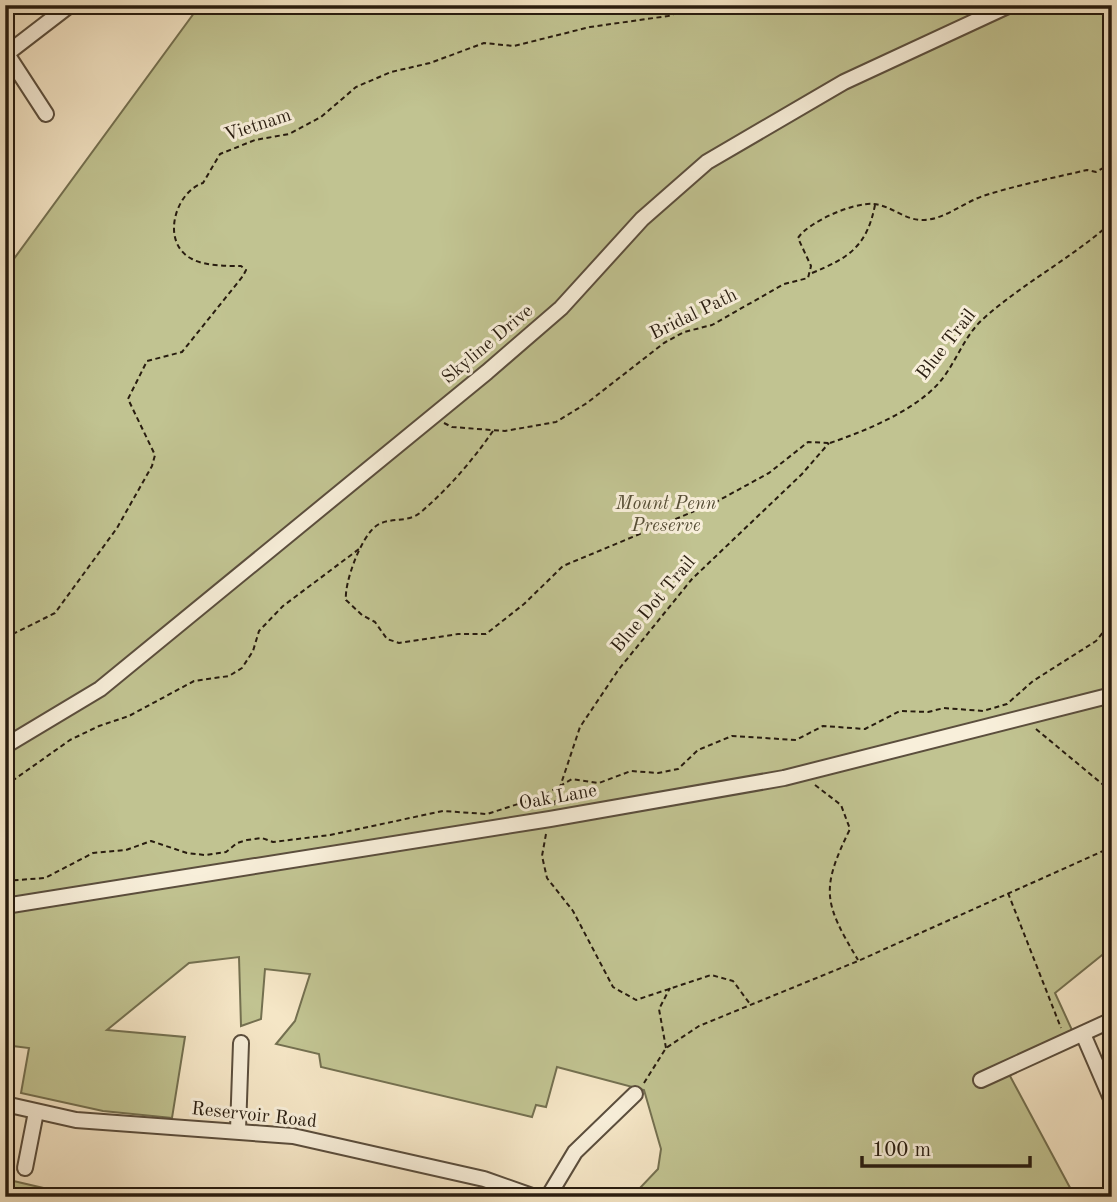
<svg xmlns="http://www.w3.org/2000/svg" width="1117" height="1202" font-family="'Old Standard TT',serif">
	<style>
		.green { fill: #c1c391; stroke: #747050; stroke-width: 2 }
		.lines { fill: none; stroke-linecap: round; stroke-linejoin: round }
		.minor-casing { stroke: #5b4e3d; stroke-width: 18 }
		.path { stroke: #281c0f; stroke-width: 2; stroke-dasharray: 5 3.5; stroke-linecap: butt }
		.minor { stroke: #f8efda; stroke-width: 14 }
		.labels { text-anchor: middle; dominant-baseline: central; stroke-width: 6; stroke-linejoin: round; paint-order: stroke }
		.street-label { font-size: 19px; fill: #281c0f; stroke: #f8efda }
		.park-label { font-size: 19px; font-style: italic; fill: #564e36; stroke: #f8efda }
	</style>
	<rect width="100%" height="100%" fill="#f5e6c6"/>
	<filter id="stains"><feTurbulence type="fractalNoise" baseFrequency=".00286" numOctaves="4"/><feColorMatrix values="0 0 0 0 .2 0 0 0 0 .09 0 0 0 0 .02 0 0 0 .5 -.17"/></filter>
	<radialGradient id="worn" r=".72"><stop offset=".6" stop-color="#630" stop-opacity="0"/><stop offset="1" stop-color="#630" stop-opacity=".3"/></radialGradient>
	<g class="green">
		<path d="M200,5H1112V947L1055,993L1072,1030L1003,1063L1075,1197H643L638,1190L658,1169L661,1149L644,1090L557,1067L546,1107L536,1105L532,1117L321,1067L319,1054L276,1044L295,1021L310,974L265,969L261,1019L241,1026L239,957L189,963L107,1030L185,1037L172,1118L103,1111L21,1093L29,1048L5,1045V271Z"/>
		<path d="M5,1179L82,1197H5Z"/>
	</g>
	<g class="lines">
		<defs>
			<g id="minor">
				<path d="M7,54L46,114"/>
				<path d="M5,55L70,5"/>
				<path d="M5,746L100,689L487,372L561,308L642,219L707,162L844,82L1010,5"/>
				<path d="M5,906L550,819L784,778L1112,695"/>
				<path d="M1083,1034L1112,1101"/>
				<path d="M981,1080L1112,1020"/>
				<path d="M5,1104L76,1120L293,1136L484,1179L535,1197"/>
				<path d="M238,1130L241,1043"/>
				<path d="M25,1168L36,1112"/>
				<path d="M548,1197L575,1152L635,1094"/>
			</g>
		</defs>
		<use href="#minor" class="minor-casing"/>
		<g class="path">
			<path d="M1021,11L1031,5"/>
			<path d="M812,273C849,258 867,246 875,205"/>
			<path d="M444,423L452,427L505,431L556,422L587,403L664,343L684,332L712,325L784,284L808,278L811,266L798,238C808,222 854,202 873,204C891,205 905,221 924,220C945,219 963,203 983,196C1017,185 1053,178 1087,170L1096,172L1112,163"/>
			<path d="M493,431C472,461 449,488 421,512C407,524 390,516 376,526C361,537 344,583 346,600L362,615L375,622L387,639L399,643L458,634H486L524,604L563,566L714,503L769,473L808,442L828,443"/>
			<path d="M830,443C865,431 912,412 938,384C956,364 963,337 983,319C1023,283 1072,258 1112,222"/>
			<path d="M5,638L55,613L117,528L152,466L155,455L128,399L147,361L182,352L243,276L246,270L241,266C226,266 205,266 192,259C160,243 175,192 203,183L220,154L255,140L289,134L321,117L356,87L391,72L430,63L484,43L514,46L590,27L668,16L702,5"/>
			<path d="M1036,729L1107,788L1112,798"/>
			<path d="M815,785L841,805L850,829C820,890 824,903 858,960"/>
			<path d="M5,786L70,740L99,726L129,716L194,681L229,676L242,668L253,651L259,631L283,606L359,549"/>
			<path d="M554,805L580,727L619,669L692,579L802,474L829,443"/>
			<path d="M546,834L542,856L547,878L573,911L613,987L636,1000L711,975L733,981L750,1004"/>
			<path d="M5,881L45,878L93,853L126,850L151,841L187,853L205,855L226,852L237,843L247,840L262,838L273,842L330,835L443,811L487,814L543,796L572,779L599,783L631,771L658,773L678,769L698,750L732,736L796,740L823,726L865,729L900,711L928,712L944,708L983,711L1007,704L1033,681L1096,641L1112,621"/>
			<path d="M1008,893L1061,1028"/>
			<path d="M666,1048L659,1009L670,988"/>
			<path d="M644,1083L666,1048L699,1026L858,961L1112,847"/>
		</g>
		<use href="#minor" class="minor"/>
	</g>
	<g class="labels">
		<g class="street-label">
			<text transform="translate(258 126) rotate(-18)">Vietnam</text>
			<text transform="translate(694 315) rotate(-26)">Bridal Path</text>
			<text transform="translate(488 345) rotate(-40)">Skyline Drive</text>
			<text transform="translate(947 345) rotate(-52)">Blue Trail</text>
			<text transform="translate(654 605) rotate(-50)">Blue Dot Trail</text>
			<text transform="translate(558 798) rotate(-10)">Oak Lane</text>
			<text transform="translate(254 1116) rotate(6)">Reservoir Road</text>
		</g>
		<g class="park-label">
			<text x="666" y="504">Mount Penn<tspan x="666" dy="22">Preserve</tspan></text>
		</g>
	</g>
	<rect width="1117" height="1202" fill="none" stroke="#f5e6c6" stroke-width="28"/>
	<rect x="7" y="7" width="1103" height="1188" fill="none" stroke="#281c0f" stroke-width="3.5"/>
	<rect x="14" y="14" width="1089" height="1174" fill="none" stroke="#281c0f" stroke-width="2"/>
	<path d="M862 1156v10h168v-10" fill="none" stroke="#281c0f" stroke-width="3.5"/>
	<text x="872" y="1156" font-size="21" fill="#281c0f" stroke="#f8efda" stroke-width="5" paint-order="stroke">100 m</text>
	<rect width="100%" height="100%" filter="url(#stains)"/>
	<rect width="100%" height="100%" fill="url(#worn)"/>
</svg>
